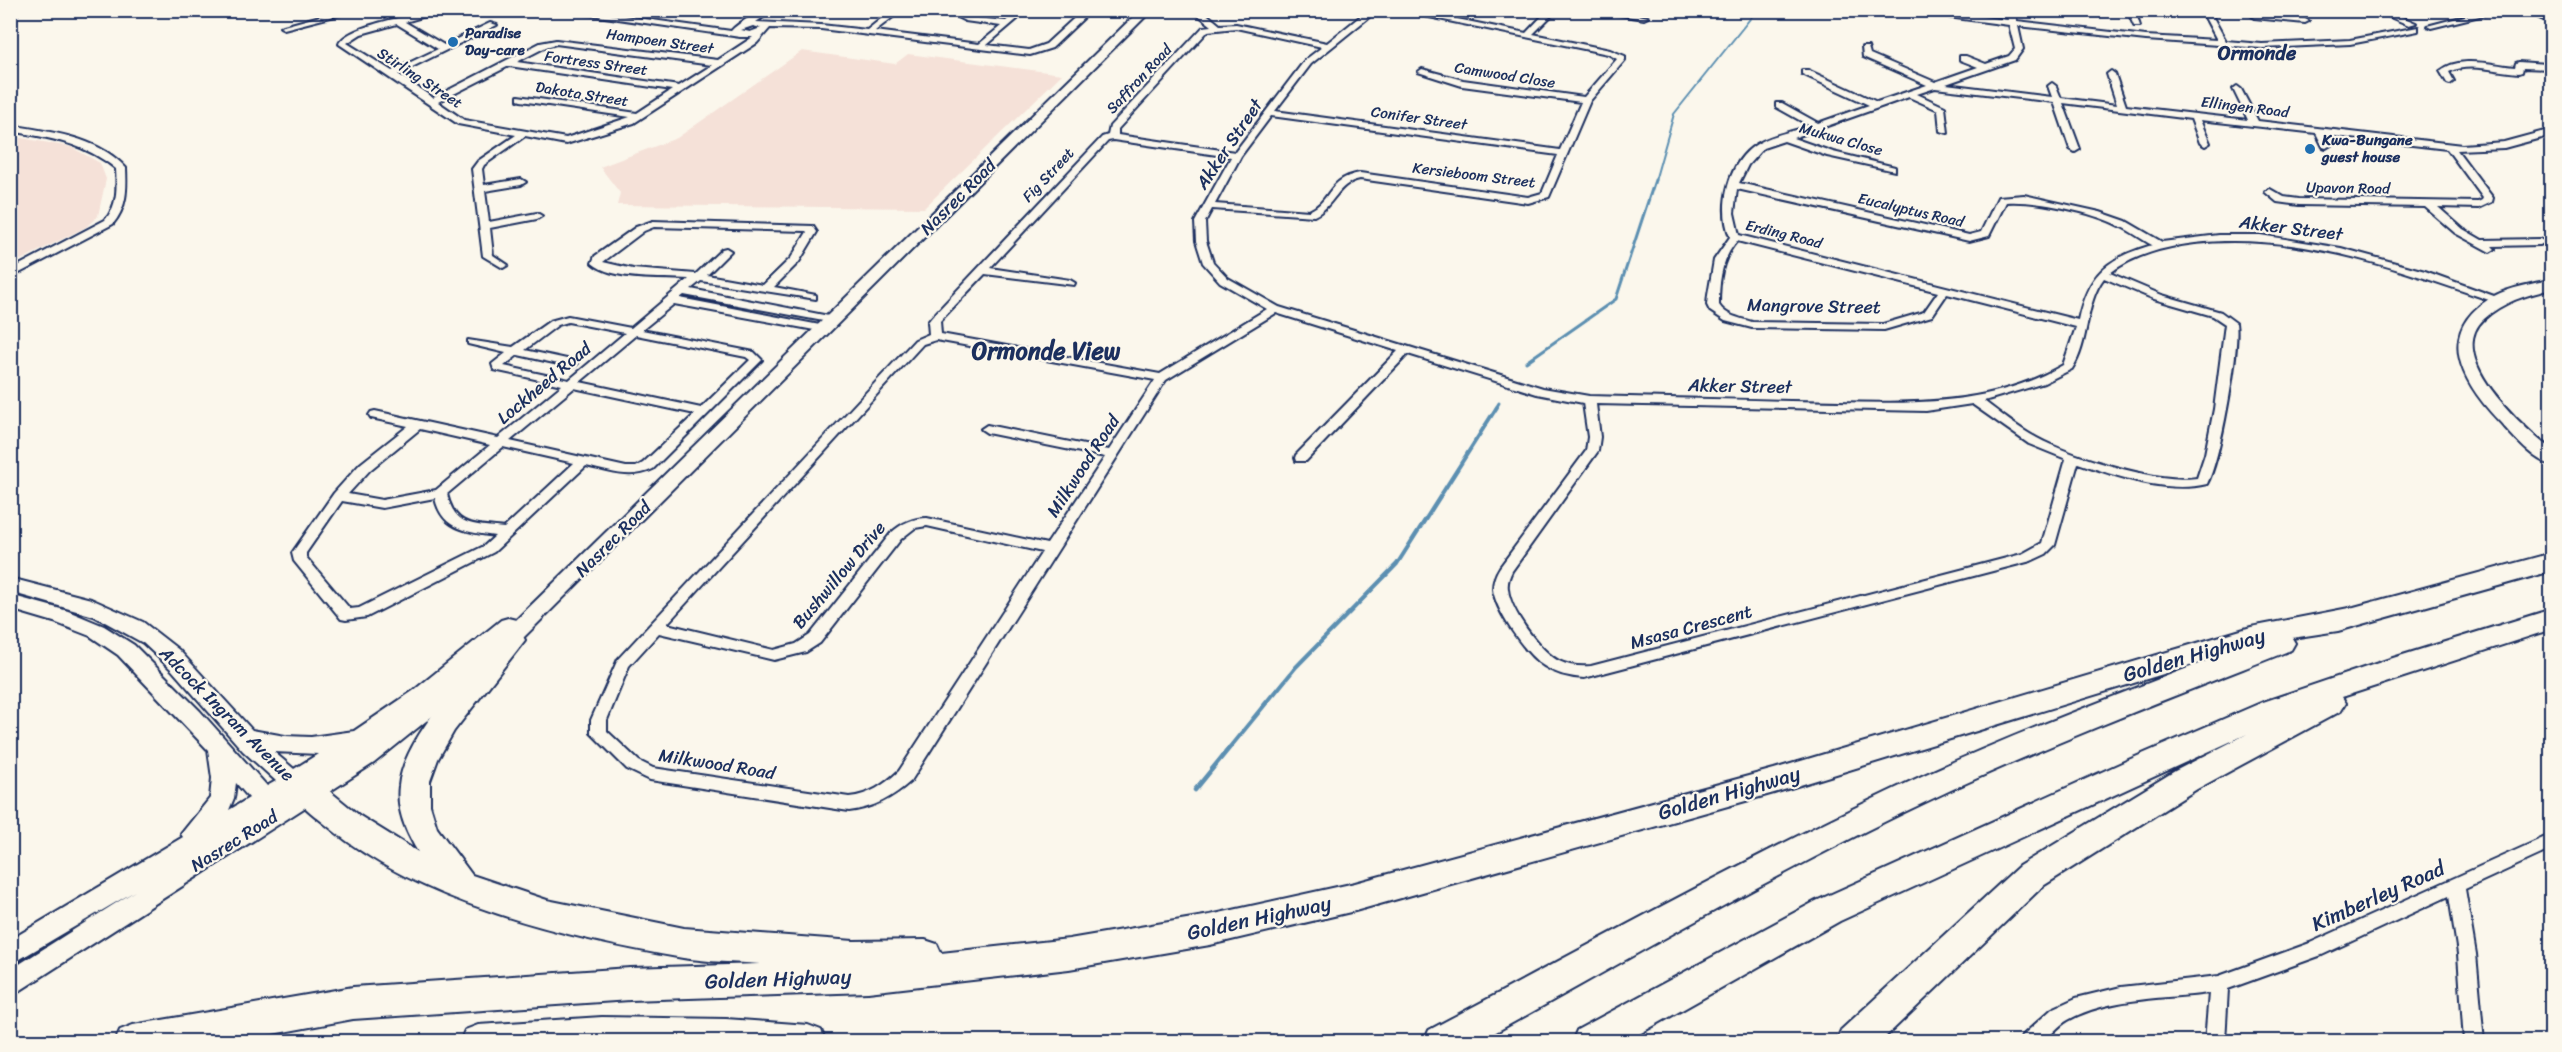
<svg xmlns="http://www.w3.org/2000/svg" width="2562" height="1052" font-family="Sriracha,sans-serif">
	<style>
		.built { fill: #f5e1d8 }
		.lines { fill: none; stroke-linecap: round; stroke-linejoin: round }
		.stream-far3 { stroke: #5c8fb1; stroke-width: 2 }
		.stream-far2 { stroke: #5c8fb1; stroke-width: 3 }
		.stream-far1 { stroke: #5c8fb1; stroke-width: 4 }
		.stream { stroke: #5c8fb1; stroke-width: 4.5 }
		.street-casing { stroke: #1b2f5e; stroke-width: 4 }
		.secondary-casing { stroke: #1b2f5e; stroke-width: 4 }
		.highway-casing { stroke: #1b2f5e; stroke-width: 4 }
		.street { fill: #fbf7ec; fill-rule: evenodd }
		.secondary { fill: #fbf7ec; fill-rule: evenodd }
		.highway { fill: #fbf7ec; fill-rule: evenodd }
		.poi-dot { fill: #1f6fb2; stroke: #fbf7ec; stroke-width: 2 }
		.labels { text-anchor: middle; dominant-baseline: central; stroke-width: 4.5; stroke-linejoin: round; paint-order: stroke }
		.far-poi-label { font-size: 15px; font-weight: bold; fill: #1b2f5e; stroke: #fbf7ec; text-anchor: start }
		.far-street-label { font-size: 15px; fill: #1b2f5e; stroke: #fbf7ec }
		.street-label { font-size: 18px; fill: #1b2f5e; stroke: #fbf7ec }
		.far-district-label { font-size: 20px; font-weight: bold; fill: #1b2f5e; stroke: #fbf7ec }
		.near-street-label { font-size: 21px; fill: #1b2f5e; stroke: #fbf7ec }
		.district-label { font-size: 24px; font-weight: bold; fill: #1b2f5e; stroke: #fbf7ec }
	</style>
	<rect width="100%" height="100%" fill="#fbf7ec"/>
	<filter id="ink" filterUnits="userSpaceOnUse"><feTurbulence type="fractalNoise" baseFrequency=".0167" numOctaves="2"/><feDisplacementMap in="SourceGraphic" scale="12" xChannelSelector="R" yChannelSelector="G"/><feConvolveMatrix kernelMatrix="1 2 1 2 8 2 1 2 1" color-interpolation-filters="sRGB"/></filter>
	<g filter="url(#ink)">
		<g class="built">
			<path d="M802,51L895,64L908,54L1062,74L924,208L617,205L620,193L600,167L677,138Z"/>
			<path d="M11,136L71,147L100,163L106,179L98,216L86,227L11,265Z"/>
		</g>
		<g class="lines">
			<path class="stream-far3" d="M1655,181L1674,114L1757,10"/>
			<g class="stream-far2">
				<path d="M1526,362L1616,299L1655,180"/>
				<path d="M1496,408L1499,403"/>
			</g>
			<path class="stream-far1" d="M1274,694L1296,667L1397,564L1497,407"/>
			<path class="stream" d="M1195,790L1275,692"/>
			<defs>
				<g id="street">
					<path d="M12,10H21L10,20V13Z"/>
					<path d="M342,10H358L284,29L280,27Z"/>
					<path d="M431,10H446L405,22L444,45L490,23L497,25L398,74L433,98L540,43L556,40L718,60L753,37H740L557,10H581L731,31C739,22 760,10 774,10L756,22L821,25L867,30L892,10H902L875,31L979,44L1001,26L965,21L955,16L958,10H966L963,15L967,17L1006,21L1019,10H1028L987,45L1029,50L1046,44L1083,10H1092L1052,48L1030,55L821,29L770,28L757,43L634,123L566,144L525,136L484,165L482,169L484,185L521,179L526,182L521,185L485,191L489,222L537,213L542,216L537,219L490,228L493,255L508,265L503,268L483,256L472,169L478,161L516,135L458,124L339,44C346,26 411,16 431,10ZM397,24L438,49L392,71L347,43L361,34ZM753,26L761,28L750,32L741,30ZM556,44L712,65L679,86L517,62L546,47ZM509,66L672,90L637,113L518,96V100L521,101L630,117L566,138L464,120L438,102Z"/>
					<path d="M1192,10H1202L1220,25L1236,24L1327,43L1368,10H1378L1311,64L1275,111L1560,150L1581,102L1462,86L1418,72L1422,69L1463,80L1584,97L1617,59L1608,54L1395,10H1413L1526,33L1548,10H1557L1533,34L1610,50L1625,56V60L1590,101L1549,197L1528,203L1360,179C1337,183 1334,207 1314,216L1212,209L1205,222L1206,241L1213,262L1228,278L1279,307L1543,388L1589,396C1656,398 1723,399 1790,401C1883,402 1979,413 2063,365L2076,327L1947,294L1932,316L1884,330L1752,328L1725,321L1710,311L1707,305L1708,295L1714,260L1730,237C1718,207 1728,161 1757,144C1771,135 1793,131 1810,126L1776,107V103H1782L1818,123L1869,105L1802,74V70H1808L1877,102L1927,85L1863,57L1862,47H1868L1870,54L1935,82L1978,67L1960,60V56H1966L1986,64L2009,56L2015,49L2009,25L1894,10H1923L2008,20L2006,10H2014L2017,21L2146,36L2217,40L2201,10H2209L2226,41L2262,44L2350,40L2418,27V31L2350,44L2262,48L2146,40L2018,26L2023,49L2015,60L1946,84L2052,97L2048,86L2052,83L2056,86L2061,98L2117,105L2107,74L2111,71L2115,74L2126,106L2248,120L2233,89L2237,86L2241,89L2258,121L2462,145L2504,142L2552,129V135L2504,148L2457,150L2493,198L2492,202L2479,208L2438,207L2463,229L2482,240L2540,239L2545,242L2540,245L2492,246L2495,249L2490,252L2455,233L2425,207L2299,205L2277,202L2265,192L2270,189L2284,197L2299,199L2478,202L2482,200L2483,198L2447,149L2325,135L2331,145L2326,148L2323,147L2316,133L2200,120L2210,143L2205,146L2200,143L2191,119L2063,103L2080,149L2075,152L2070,149L2054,102L1935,88L1917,94L1945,107L1948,133L1940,131L1938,110L1909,97L1793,138L1833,152L1895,167V171L1827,156L1784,141L1763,148L1748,165L1739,183L1969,235L1981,232L1998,197L2024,195L2100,212L2126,221L2162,242L2219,235H2260L2341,248L2425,271L2505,300L2503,302H2495C2398,269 2300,232 2195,243C2165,247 2135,254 2110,273L2162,295L2221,312L2236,323C2240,349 2220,461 2207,484C2166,494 2116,476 2078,463L2055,545L2046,554L2031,561L1584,678C1570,677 1556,674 1544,666C1526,655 1495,610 1493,589C1493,581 1496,573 1500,567L1586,451L1588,437L1583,403L1537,394L1408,354L1306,461H1296L1295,458L1296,455L1398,351L1276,313L1166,380L911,781C893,797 874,808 849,811L650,780L627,769L591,733V720L618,659L915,340L929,334L928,322L932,317L1102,137L1108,135L1110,126L1203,27L1212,26ZM1236,28L1322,47L1305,60L1235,152L1118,135V129L1208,31ZM1271,116L1558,155L1542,193L1528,197L1360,173C1326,179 1333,200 1309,211L1215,204L1241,156ZM1113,140L1231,157L1195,222L1196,241L1203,263L1220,282L1267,309L1160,374L941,334L940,321L985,274L1074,285L1075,283L1070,280L990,268L1108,141ZM1737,189L1969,241L1989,236L2006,202C2035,200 2093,212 2119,226C2131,231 2141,239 2152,245C2107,258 2088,274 2078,320L1739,235L1734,213ZM1737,241L1938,292L1924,312L1883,324L1752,322C1740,318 1726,316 1719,305C1719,282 1721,259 1737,241ZM2104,278L2154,299L2213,316L2225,324L2214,409L2205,454L2197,478C2160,484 2070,456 2037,438C2018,428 2001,414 1984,401L2044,383L2072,369C2090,342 2084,304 2104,278ZM936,340L1155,380L1109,450L987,425L981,429L987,433L1105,457L1047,544L927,518C913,518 902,523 891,533L810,635L796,644L774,650L667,624L923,344ZM1596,404L1926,411L1972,404L2029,444L2066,459L2042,543L2022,554L1591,666C1580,667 1569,666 1559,661C1540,651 1510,611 1508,589C1507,583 1509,577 1512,571L1598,451L1600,437ZM927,526L1042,552L899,771C884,785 870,795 849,797L653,768L639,761L607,731V720L629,666L659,633L774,660L806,652L820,643L901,539L915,528Z"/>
					<path d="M1589,10H1614L1648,17L1644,19Z"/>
					<path d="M2127,10H2135L2140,26H2134Z"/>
					<path d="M2246,10H2254L2257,14L2305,19L2309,21L2305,23L2254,18Z"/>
					<path d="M2373,10H2386L2416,23L2409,25Z"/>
					<path d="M2488,10H2504L2431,28L2427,26Z"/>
					<path d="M2522,10H2533L2552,19V24Z"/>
					<path d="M2549,60H2552L2551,69L2523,68L2522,72L2519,73C2496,72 2470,62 2449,72L2454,81L2450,84L2447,83L2440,71C2460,55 2492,65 2515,67L2516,63L2519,62L2546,64Z"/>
					<path d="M10,125C50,132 97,136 126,168C127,190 127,207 113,224L10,278V270L105,220C118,205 117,188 116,169C85,143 50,138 10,131Z"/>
					<path d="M653,221L813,226L817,232L799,262L774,287L816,295V299L701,281L691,289L834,317L840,320L834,323L684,295L680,298L825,326L831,329L825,332L674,304L642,330L754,352L762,360L653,469C631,480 609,471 586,466L494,552L367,617L346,620L341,619L294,561L292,553L334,493L360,464L408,426L371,418L369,415L371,412L375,411L498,438L562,385L494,370L492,364L506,353L468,344V340L513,347L550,321L568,316L631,328L689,279C663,277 612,281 592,263L595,256L636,227ZM654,227L806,231L807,232L791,258L763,285L707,275L731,251L726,248L722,249L696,274L633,269L603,262L644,231ZM568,322L625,333L569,380L504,366L518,355L572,367L576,365L578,363L576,361L525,350L558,325ZM636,335L746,357L750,360L701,408L580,382ZM574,388L695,414L643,463L636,467H626L510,441ZM420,429L490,445L436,490L382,500L348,494L370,470ZM503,447L574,463L504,528C474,524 455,528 447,494ZM435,498C442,530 467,532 495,536L484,546L359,608L350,609L306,557V553L342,501L382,508Z"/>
					<path d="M2552,834V849L2465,889L2476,954L2484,1042H2464L2458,954L2449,896L2322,955L2228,989L2225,1042H2205L2209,993C2164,999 2109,997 2068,1020C2059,1025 2051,1035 2043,1042H2020L2022,1036L2052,1009L2076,998L2121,987L2219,976L2310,943Z"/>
				</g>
				<g id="secondary">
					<path d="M1140,10H1152L507,654L499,657L490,652L477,663L482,664L485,670L482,676L374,763L10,997V970L135,891L10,965V940L183,837L181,834L210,798L212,778L208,750L118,655L90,636L54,622L10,609V595L68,611L104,626L134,645L200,711L267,786L276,781L243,751L172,670L143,643L94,616L10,592V578L91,599L143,622L179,650L252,730L285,736L311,737L354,731L413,691L501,620L508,618L516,620ZM274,752L318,754L294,769ZM236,783L249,798L229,810L234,798Z"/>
					<path d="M2552,279V289C2527,295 2504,301 2484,319C2443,357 2524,428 2552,450V465C2532,460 2512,435 2499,421C2461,381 2433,331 2494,296C2511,287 2533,284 2552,279Z"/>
				</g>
				<g id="highway">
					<path d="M2552,553V571L2338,631L2292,638L2295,643L2291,650C2177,695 2062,739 1951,790C1789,865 1634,956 1478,1042H1424L1429,1030C1594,943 1757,852 1926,774C2019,732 2114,696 2209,660L1774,793L1355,911L1210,945L1069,969L868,992L630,1000L353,1019L229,1042H115L120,1030L133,1025L353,987L630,968L760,964C735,962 708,962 683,958C568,938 420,903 330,828C317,817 302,808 294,793L299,784L310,781L321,784L360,816L418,852C406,832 396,810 399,786C403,737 470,670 501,633L511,630L521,633L525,640L454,731L438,759L430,781V805L437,828L472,875L547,900L684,928L854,941L925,940L937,944L941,953L1069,939L1210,915L1355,883L1774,769L2251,627L2354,607Z"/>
					<path d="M2552,609V629L2342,697L2346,703L2341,711L2197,789L2043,886L1880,1042H1836L1841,1030L2019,866L2175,771L2247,734L1840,921L1625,1042H1572L1577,1030L1816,901L2126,761L2263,702L2393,658Z"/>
					<path d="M602,1017L726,1019L808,1025L821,1030L826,1042H460L465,1030L478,1025Z"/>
				</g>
			</defs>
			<use href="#street" class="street-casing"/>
			<use href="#secondary" class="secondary-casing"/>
			<use href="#highway" class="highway-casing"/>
			<use href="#street" class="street"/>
			<use href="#secondary" class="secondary"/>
			<use href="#highway" class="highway"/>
		</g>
	</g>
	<g class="poi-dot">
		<circle cx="453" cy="42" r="6"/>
		<circle cx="2310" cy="149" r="6"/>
	</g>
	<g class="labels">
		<g class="far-poi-label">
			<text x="465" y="33">Paradise<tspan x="465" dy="17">Day-care</tspan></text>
			<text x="2322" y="140">Kwa-Bungane<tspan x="2322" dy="17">guest house</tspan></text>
		</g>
		<g class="far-street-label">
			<text transform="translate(660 41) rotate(8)">Hampoen Street</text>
			<text transform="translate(596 63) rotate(8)">Fortress Street</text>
			<text transform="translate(1505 75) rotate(9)">Camwood Close</text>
			<text transform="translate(420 78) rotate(33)">Stirling Street</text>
			<text transform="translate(1139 79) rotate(-47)">Saffron Road</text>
			<text transform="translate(582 94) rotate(9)">Dakota Street</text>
			<text transform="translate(2245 107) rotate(7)">Ellingen Road</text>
			<text transform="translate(1419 118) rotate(8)">Conifer Street</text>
			<text transform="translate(1841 139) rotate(16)">Mukwa Close</text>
			<text transform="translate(1048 175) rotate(-47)">Fig Street</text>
			<text transform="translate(1474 175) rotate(7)">Kersieboom Street</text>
			<text transform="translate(2348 188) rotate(1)">Upavon Road</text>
			<text transform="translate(1911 210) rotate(13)">Eucalyptus Road</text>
			<text transform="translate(1784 234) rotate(14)">Erding Road</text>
		</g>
		<g class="street-label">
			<text transform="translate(1229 144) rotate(-56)">Akker Street</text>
			<text transform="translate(958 197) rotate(-45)">Nasrec Road</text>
			<text transform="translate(2291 228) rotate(7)">Akker Street</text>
			<text transform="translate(1814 306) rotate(1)">Mangrove Street</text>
			<text transform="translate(544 383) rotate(-40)">Lockheed Road</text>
			<text transform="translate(1740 386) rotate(1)">Akker Street</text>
			<text transform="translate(1083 466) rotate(-57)">Milkwood Road</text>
			<text transform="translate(613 539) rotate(-45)">Nasrec Road</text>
			<text transform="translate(839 575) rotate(-50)">Bushwillow Drive</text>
			<text transform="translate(1691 627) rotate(-15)">Msasa Crescent</text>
			<text transform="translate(227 714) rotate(45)">Adcock Ingram Avenue</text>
			<text transform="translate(717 764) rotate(9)">Milkwood Road</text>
			<text transform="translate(234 841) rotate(-32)">Nasrec Road</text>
		</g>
		<g class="far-district-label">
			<text x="2257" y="53">Ormonde</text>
		</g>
		<g class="near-street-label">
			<text transform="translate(2194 655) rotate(-16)">Golden Highway</text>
			<text transform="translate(1729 793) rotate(-16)">Golden Highway</text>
			<text transform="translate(2378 896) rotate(-24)">Kimberley Road</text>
			<text transform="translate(1259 918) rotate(-12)">Golden Highway</text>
			<text transform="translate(778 979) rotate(-2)">Golden Highway</text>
		</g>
		<g class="district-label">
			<text x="1046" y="351">Ormonde View</text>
		</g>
	</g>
	<rect width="2562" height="1052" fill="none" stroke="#fbf7ec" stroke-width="36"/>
	<rect x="18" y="18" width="2526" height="1016" fill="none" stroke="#1b2f5e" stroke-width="2" filter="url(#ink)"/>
</svg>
